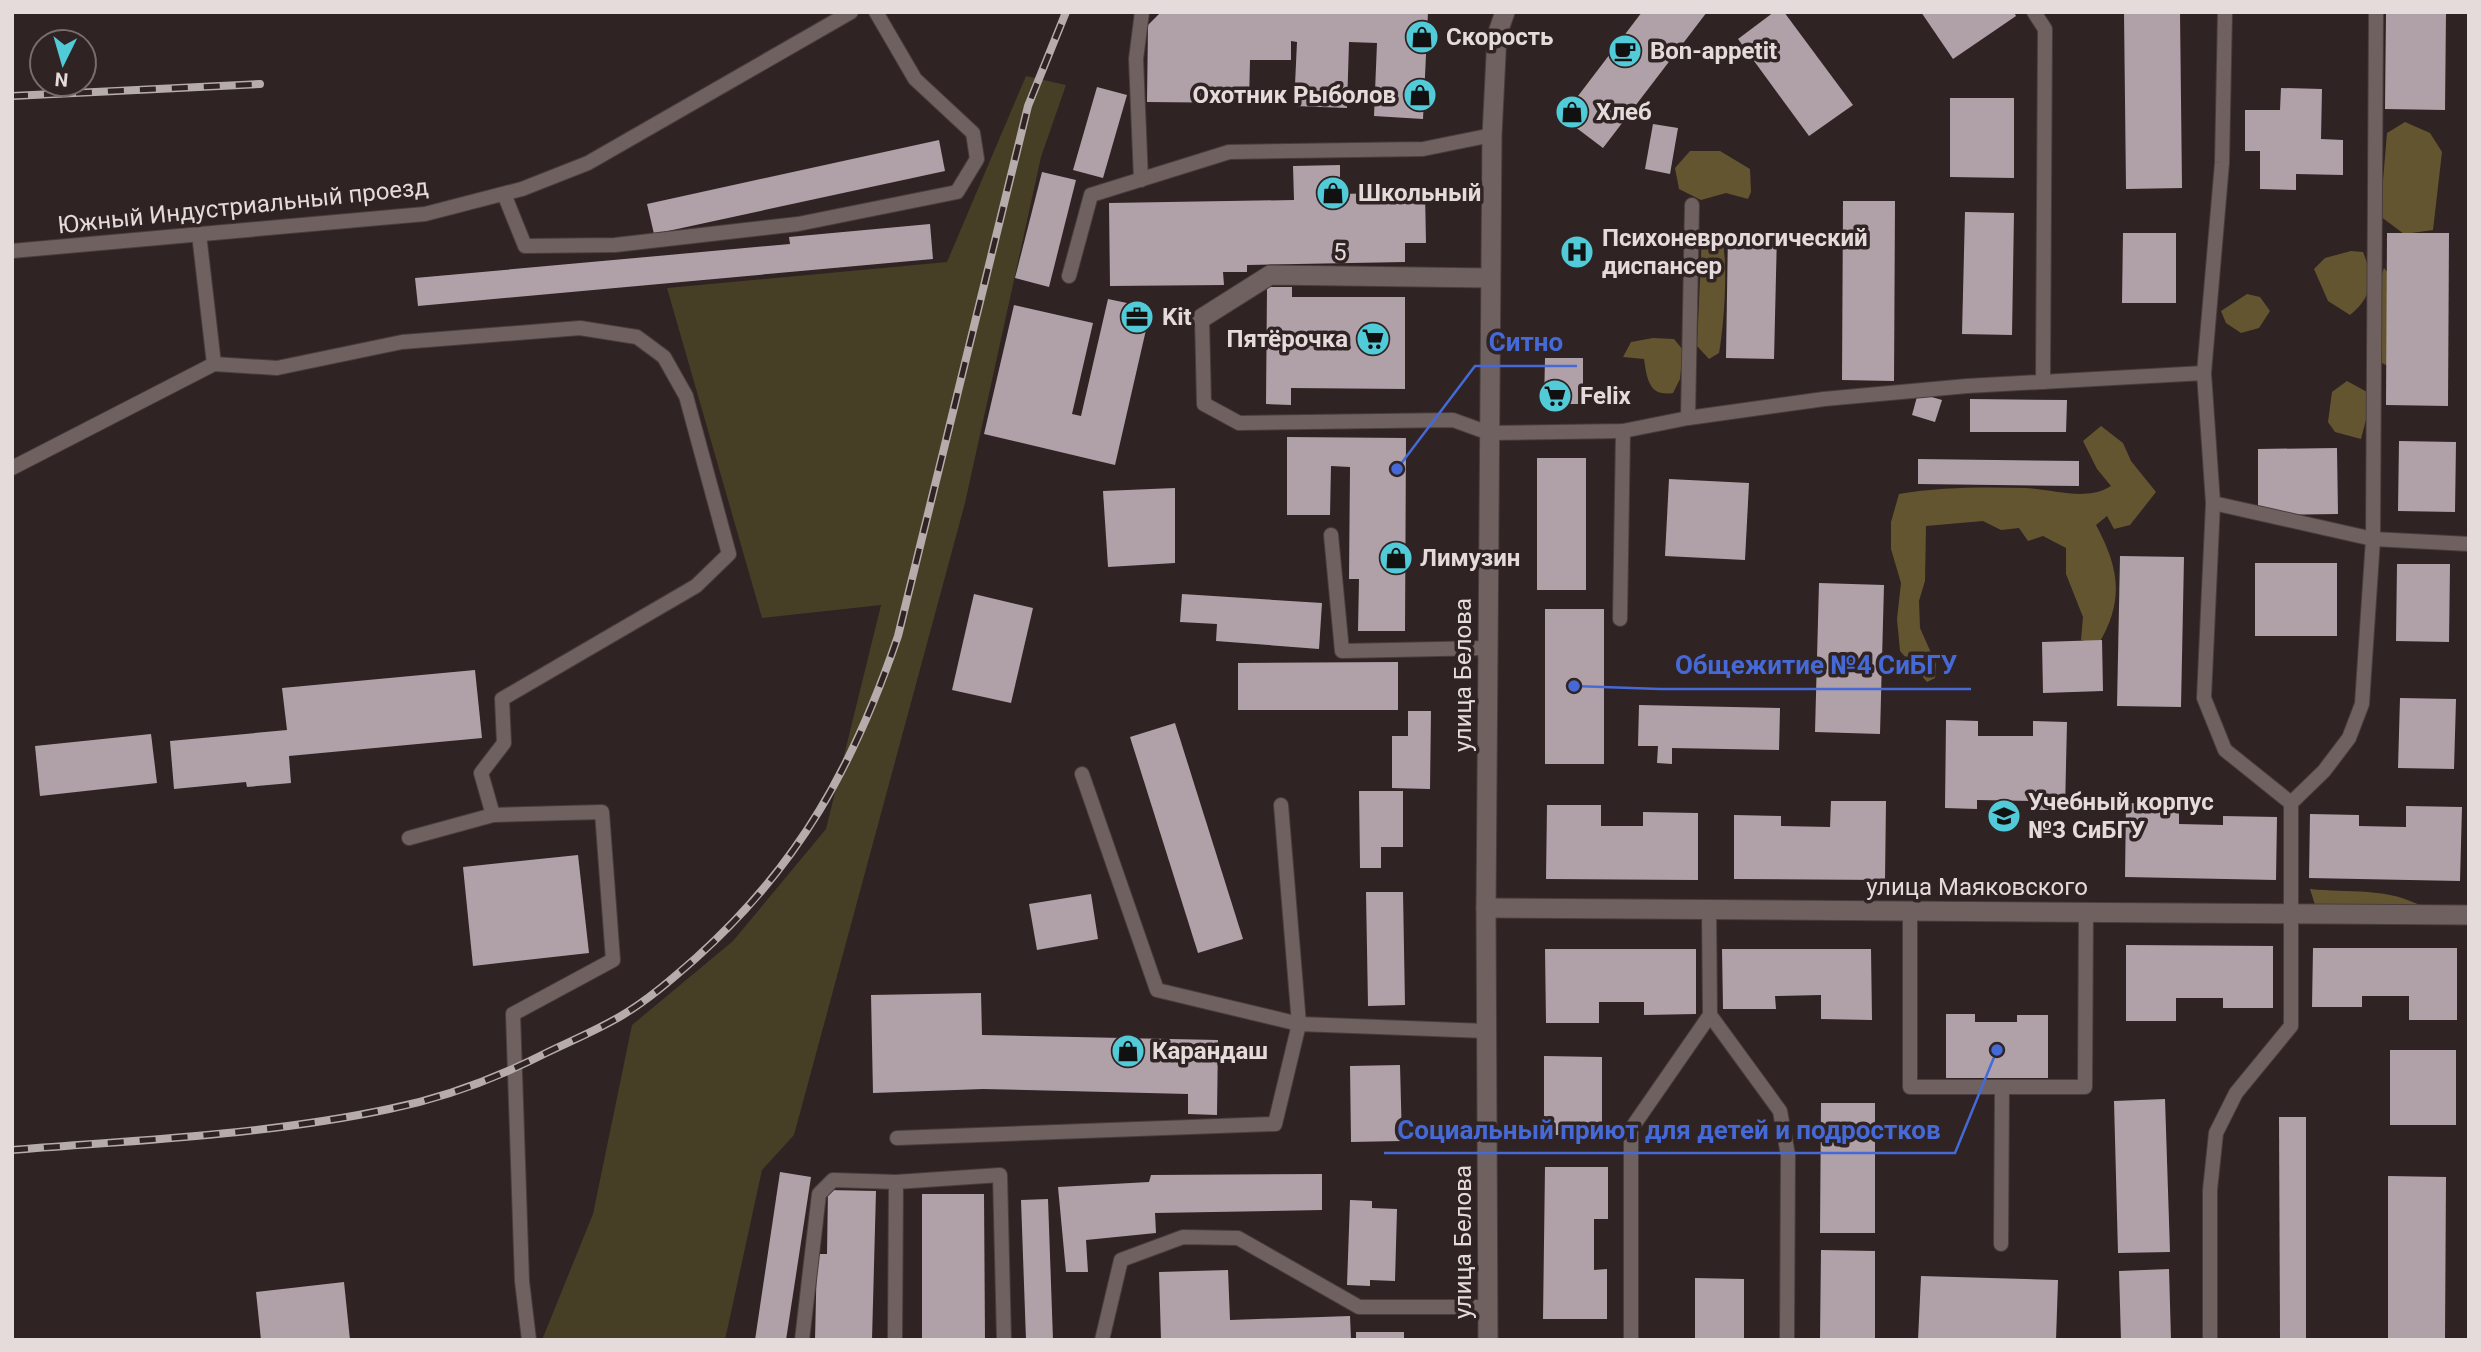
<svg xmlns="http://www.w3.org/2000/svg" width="2481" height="1352" font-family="Roboto,sans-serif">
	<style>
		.green { fill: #473e26 }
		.forest { fill: #645531 }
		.building { fill: #b0a1a9 }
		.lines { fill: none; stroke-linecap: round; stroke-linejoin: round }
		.service-casing { stroke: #493e3d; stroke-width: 16 }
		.minor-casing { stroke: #493e3d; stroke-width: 21 }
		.secondary-casing { stroke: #493e3d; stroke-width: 21 }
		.service { stroke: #706161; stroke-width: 14 }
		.minor { stroke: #706161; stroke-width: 19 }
		.secondary { stroke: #706161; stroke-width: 19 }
		.rail-casing { stroke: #b6acab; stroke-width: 8 }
		.rail { stroke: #302323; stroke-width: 5; stroke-dasharray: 16; stroke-linecap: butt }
		.labels { text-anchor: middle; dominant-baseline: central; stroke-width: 7; stroke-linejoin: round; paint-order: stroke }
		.poi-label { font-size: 24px; font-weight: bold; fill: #e4dbda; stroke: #302323; text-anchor: start }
		.street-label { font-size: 24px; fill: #e4dbda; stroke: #302323 }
		.leader { fill: none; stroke: #456ad8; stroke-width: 2.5 }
		.callout-dot { fill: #456ad8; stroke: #302323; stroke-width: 2.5 }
		.callout-label { font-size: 26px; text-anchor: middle; font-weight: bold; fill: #456ad8; stroke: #302323; stroke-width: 7; stroke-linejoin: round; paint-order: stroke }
	</style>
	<rect width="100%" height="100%" fill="#302323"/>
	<path class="green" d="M1026,76L1066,85L1041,157L965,503L794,1135L762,1170L725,1340H542L593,1214L632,1025L733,941L826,829L881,605L762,618L667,288L947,262Z"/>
	<g class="forest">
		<path d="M2405,122L2430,133L2442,152L2433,230L2404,234L2380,216L2387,133Z"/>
		<path d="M1690,151H1720L1750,169L1751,192L1748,199L1726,193L1701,200L1679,189L1675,168Z"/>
		<path d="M1702,235H1721C1729,261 1724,324 1719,353L1709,359L1697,346Z"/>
		<path d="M2351,251L2363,252C2374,279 2373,296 2350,315L2328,301L2314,269L2325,258Z"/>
		<path d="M2384,268L2392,278L2388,366L2376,360L2375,294Z"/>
		<path d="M2247,294L2260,297L2270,311L2259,328L2241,333L2226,323L2221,311Z"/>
		<path d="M1653,338L1674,339L1683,350L1680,379L1673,393C1649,397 1647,379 1644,359L1623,357L1631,342Z"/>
		<path d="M2347,381L2367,392L2368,412L2361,439L2335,432L2328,422L2332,392Z"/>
		<path d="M2101,426L2123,443L2131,461L2156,492L2130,525L2114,529L2107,516L2096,525C2119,568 2125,600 2098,645L2081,640L2083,617L2066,574V548L2043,536L2028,541L2019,528L2001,530L1983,521L1926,526L1925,581L1919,601L1920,628L1936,664L1935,678L1927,682L1900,651L1897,619L1901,583L1891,549V522L1899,494C1940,487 1983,487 2025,488C2053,489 2086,502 2111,486L2097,469L2083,441Z"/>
		<path d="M2310,889C2348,893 2388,887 2423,907L2316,908Z"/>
	</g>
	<g class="building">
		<path d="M1161,12H1428L1423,119L1374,116L1377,43L1349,42L1347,108L1294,106L1297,42L1291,41V60H1250L1249,103L1147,102L1148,25Z"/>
		<path d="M1642,12H1707L1603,148L1562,117Z"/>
		<path d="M1774,12H1784L1853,105L1809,136L1738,39Z"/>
		<path d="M1921,12H2014L2016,16L1953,59Z"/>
		<path d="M2124,12H2180L2182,188L2126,189Z"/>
		<path d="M2386,12H2446L2445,110L2385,109Z"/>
		<path d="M1097,87L1127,95L1103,178L1073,170Z"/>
		<path d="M2281,88L2322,89L2321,139L2343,140V175L2296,174V190L2260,189V151H2245V110H2280Z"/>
		<path d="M1950,98H2014V178L1950,177Z"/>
		<path d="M1653,124L1678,128L1670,174L1645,169Z"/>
		<path d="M939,140L945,171L654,234L647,204Z"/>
		<path d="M1340,165V194L1425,192L1426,243H1405V262L1247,265V272H1223L1224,285L1110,286L1109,203L1294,200L1293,166Z"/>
		<path d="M1042,172L1076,180L1049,287L1015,278Z"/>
		<path d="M1843,201H1895L1894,381L1842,380Z"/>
		<path d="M1965,212L2014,213L2012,335L1962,334Z"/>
		<path d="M930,224L933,259L418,306L415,278L790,244L789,237Z"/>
		<path d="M1728,232L1777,233L1774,359L1726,358Z"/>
		<path d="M2123,233H2176V303H2122Z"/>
		<path d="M2387,233H2449L2448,406L2386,405Z"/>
		<path d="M1267,287H1292V297H1405V389L1291,388V405L1266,404Z"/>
		<path d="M1108,299L1151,308L1115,465L984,434L1014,305L1093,323L1072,414L1081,416Z"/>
		<path d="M1545,358H1583V404H1544Z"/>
		<path d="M1918,393L1942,400L1935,422L1912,415Z"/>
		<path d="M1970,399L2067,400L2066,432H1970Z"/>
		<path d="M1287,437L1406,438L1405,631H1358L1359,579H1349L1350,467L1331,466L1330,515H1287Z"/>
		<path d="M2399,441L2456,442L2455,512L2398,511Z"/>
		<path d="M2337,448L2338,514L2258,515V449Z"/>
		<rect x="1537" y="458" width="49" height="132"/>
		<path d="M1918,459L2079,461V486L1918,484Z"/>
		<path d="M1669,479L1749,483L1745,560L1665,556Z"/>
		<path d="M1175,488V563L1108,567L1103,491Z"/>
		<path d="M2120,556L2184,557L2181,707L2117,706Z"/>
		<rect x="2255" y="563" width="82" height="73"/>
		<path d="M2397,564H2450L2449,642L2396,641Z"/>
		<path d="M1819,583L1884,585L1880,734L1815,732Z"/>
		<path d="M974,594L1033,608L1011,703L952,690Z"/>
		<path d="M1182,594L1322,603L1319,649L1216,641L1217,624L1180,622Z"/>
		<rect x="1545" y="609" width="59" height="155"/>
		<path d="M2102,640L2103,691L2043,693L2042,642Z"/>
		<path d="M1398,662V710H1238V663Z"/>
		<path d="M475,670L482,738L289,756L291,783L247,787L246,782L174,789L170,741L287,730L282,688Z"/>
		<path d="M2400,698L2456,699L2454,769L2398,768Z"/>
		<path d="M1639,705L1780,708L1779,750L1672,748V764L1657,763L1658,746H1638Z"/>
		<path d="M1408,711H1431L1430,789L1392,788V736H1408Z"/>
		<path d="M1946,720L1978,721V736H2033V721L2067,722L2065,810H2033V801L1977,800V809L1945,808Z"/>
		<path d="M1175,723L1243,939L1198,953L1130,737Z"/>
		<path d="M151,734L157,783L40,796L35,746Z"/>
		<path d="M1359,791H1403V847H1381V868H1360Z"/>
		<path d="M1831,801H1886L1885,880L1734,879V815L1781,816V826L1830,827Z"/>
		<path d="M2126,803L2179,804V824L2223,825V816L2277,817L2276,880L2125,877Z"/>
		<path d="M1547,805H1601V826H1643V812L1698,813V880L1546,879Z"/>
		<path d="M2406,806L2462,807L2460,881L2309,878L2310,814L2359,815V826L2406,827Z"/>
		<path d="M578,855L589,953L473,966L463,867Z"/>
		<path d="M1366,892H1403L1405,1005L1368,1006Z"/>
		<path d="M1091,894L1098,939L1037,950L1029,904Z"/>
		<path d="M2126,945L2273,946V1008H2223V998H2176V1021H2126Z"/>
		<path d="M2313,948H2457V1020H2409V996H2362V1007H2312Z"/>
		<path d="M1545,949H1696V1014L1644,1015V1002H1599V1023H1546Z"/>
		<path d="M1722,949H1871L1872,1020L1821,1019V995L1775,996L1776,1009H1723Z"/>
		<path d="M981,993L982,1035L1218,1040L1217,1115L1188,1114V1094L983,1089L873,1093L871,995Z"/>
		<path d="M1946,1014H1975V1022H2017V1015H2048V1078H1946Z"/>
		<rect x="2390" y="1050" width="66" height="75"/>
		<path d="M1544,1056L1602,1057V1135H1544Z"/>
		<path d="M1400,1065L1402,1141L1351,1142L1350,1066Z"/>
		<path d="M2165,1099L2170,1252L2118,1253L2114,1101Z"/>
		<path d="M1821,1103H1875V1233H1820Z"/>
		<path d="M2279,1117H2306V1338H2280Z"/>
		<path d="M1545,1167H1608V1219H1594V1270L1607,1269V1319H1543Z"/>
		<path d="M780,1172L811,1177L786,1340H755Z"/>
		<path d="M1322,1174V1210L1155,1213L1156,1233L1086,1240L1088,1272H1066L1058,1187L1149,1182L1151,1175Z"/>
		<path d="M2388,1176L2446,1177L2445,1340H2388Z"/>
		<path d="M828,1190L876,1191L872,1340H815L817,1254H827Z"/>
		<path d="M922,1194H984L985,1340H922Z"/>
		<path d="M1048,1199L1053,1340H1026L1021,1200Z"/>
		<path d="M1350,1200L1372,1201V1208L1397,1209L1395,1281L1370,1280V1286L1347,1285Z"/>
		<path d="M1821,1250L1875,1251V1340H1820Z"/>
		<path d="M2169,1269L2171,1340H2121L2119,1271Z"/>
		<path d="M1228,1270L1230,1320L1350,1316L1351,1340H1161L1159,1272Z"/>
		<path d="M1921,1276L2058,1280L2056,1340H1918Z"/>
		<path d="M1695,1278L1744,1279V1340H1695Z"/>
		<path d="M344,1282L350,1340H261L256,1292Z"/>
		<rect x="1356" y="1332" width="48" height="8"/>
	</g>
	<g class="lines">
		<defs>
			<g id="service">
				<path d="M2034,12L2045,29L2043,382"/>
				<path d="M2225,12L2222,163L2204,373L2213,503L2204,698L2225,750L2291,803"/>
				<path d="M1141,180L1136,59L1142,12"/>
				<path d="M504,194L525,246L615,245L798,224L957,192L977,159L973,133L915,79L876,12"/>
				<path d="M199,234L214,364L277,368L402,342L580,328L637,337L664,357L686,396L729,554L696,586L502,699L504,743L481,773L493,815"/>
				<path d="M12,251L425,214L522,189L588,163L851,12"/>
				<path d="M1069,276L1091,195L1229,152L1423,149L1492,135"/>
				<path d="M1202,318L1204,404L1239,423L1453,420L1489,433L1623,431L1688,418L1824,399L1967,386L2204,373"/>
				<path d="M1688,418L1692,205"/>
				<path d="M12,468L214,364"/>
				<path d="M2213,503L2373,539L2469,544"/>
				<path d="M1331,535L1342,651L1488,648"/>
				<path d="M1620,619L1623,431"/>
				<path d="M1082,774L1157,990L1299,1024L1486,1031"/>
				<path d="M409,838L493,815L602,812L613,960L513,1014L522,1281L529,1340"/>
				<path d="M1709,909L1710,1015L1780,1111L1788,1155L1787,1340"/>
				<path d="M1910,911V1087H2085L2086,912"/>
				<path d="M897,1138L1275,1124L1299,1024L1281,805"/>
				<path d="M2001,1244L2002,1087"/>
				<path d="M802,1340L819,1194L833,1180L896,1182"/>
				<path d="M895,1340L896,1182L1000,1175L1004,1340"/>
				<path d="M1102,1340L1121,1260L1183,1237L1238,1238L1359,1307H1487"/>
				<path d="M1631,1340V1129L1710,1015"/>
				<path d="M2210,1340V1190L2216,1133L2236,1093L2291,1026V803L2324,771L2349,738L2362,704L2373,539L2376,12"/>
			</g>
			<g id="minor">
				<path d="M1202,318L1270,275L1490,278"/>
				<path d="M1486,908L2469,915"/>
			</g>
			<path id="secondary" d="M1488,1340L1486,908L1492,135L1497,35L1505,12"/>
		</defs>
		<use href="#service" class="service-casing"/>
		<use href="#minor" class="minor-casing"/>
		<use href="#secondary" class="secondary-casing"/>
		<use href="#service" class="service"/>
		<use href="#minor" class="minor"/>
		<use href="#secondary" class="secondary"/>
		<defs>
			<g id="rail">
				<path d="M12,96L260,84"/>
				<path d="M12,1150C138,1140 266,1135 389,1109C444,1098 497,1078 546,1053C571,1041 597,1030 621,1016C648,1000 672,979 696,958C799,866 854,765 898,636L1028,106L1066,12"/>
			</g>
		</defs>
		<use href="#rail" class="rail-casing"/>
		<use href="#rail" class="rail"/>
	</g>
	<defs>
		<symbol id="shop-disc" viewBox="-11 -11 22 22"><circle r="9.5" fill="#52cbd9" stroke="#302323"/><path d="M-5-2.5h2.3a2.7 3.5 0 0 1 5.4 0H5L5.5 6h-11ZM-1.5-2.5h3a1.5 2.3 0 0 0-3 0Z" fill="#111"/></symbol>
		<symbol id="cafe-disc" viewBox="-11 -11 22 22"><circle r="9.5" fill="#52cbd9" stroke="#302323"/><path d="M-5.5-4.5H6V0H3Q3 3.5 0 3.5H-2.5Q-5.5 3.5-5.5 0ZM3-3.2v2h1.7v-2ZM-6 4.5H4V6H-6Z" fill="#111"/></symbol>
		<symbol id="hospital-disc" viewBox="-11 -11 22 22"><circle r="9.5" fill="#52cbd9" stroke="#302323"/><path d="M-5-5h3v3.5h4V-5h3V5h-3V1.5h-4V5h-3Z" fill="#111"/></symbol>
		<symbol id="office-disc" viewBox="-11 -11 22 22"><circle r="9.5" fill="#52cbd9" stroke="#302323"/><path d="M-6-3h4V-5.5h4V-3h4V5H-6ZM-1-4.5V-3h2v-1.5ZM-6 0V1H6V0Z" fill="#111"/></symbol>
		<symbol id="supermarket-disc" viewBox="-11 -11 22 22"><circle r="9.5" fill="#52cbd9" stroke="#302323"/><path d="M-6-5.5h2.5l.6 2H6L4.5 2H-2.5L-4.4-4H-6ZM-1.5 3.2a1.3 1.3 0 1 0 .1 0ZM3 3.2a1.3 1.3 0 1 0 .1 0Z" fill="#111"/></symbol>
		<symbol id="university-disc" viewBox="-11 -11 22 22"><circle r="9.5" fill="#52cbd9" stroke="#302323"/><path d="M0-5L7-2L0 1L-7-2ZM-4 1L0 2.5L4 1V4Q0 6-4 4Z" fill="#111"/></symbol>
	</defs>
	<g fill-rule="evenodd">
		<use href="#shop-disc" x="1403" y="18" width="38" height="38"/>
		<use href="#cafe-disc" x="1606" y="32" width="38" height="38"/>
		<use href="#shop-disc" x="1401" y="76" width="38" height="38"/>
		<use href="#shop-disc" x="1553" y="93" width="38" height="38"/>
		<use href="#shop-disc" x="1314" y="174" width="38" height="38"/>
		<use href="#hospital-disc" x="1558" y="233" width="38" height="38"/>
		<use href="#office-disc" x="1118" y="298" width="38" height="38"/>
		<use href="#supermarket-disc" x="1354" y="320" width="38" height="38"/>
		<use href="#supermarket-disc" x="1536" y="377" width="38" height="38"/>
		<use href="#shop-disc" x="1377" y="539" width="38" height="38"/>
		<use href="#university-disc" x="1985" y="797" width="38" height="38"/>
		<use href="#shop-disc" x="1109" y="1032" width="38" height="38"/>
	</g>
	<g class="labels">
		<g class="poi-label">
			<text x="1446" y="37">Скорость</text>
			<text x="1650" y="51">Bon-appetit</text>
			<text x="1396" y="95" text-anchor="end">Охотник Рыболов</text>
			<text x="1596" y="112">Хлеб</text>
			<text x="1358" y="193">Школьный</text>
			<text x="1602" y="238">Психоневрологический<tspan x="1602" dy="28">диспансер</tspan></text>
			<text x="1162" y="317">Kit</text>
			<text x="1348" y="339" text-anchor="end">Пятёрочка</text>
			<text x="1580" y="396">Felix</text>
			<text x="1420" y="558">Лимузин</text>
			<text x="2028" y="802">Учебный корпус<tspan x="2028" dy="28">№3 СиБГУ</tspan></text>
			<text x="1152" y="1051">Карандаш</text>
		</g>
		<g class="street-label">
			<text transform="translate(243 206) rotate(-6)">Южный Индустриальный проезд</text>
			<text transform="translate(1340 252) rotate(1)">5</text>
			<text transform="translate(1463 675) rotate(-90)">улица Белова</text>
			<text x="1977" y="887">улица Маяковского</text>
			<text transform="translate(1463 1242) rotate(-90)">улица Белова</text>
		</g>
	</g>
	<path class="leader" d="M1397 469L1475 366H1577M1574 686L1660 689H1971M1997 1050L1955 1153H1384"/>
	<g class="callout-dot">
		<circle cx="1397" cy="469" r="7"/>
		<circle cx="1574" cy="686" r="7"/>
		<circle cx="1997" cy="1050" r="7"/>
	</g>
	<g class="callout-label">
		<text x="1526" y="351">Ситно</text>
		<text x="1816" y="674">Общежитие №4 СиБГУ</text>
		<text x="1669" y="1139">Социальный приют для детей и подростков</text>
	</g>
	<rect width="2481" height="1352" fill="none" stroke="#e4dbda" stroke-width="28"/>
	<g transform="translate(63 63) rotate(185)"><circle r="33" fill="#302323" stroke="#786d6c" stroke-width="2"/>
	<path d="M0-5L12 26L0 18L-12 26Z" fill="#52cbd9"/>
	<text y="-10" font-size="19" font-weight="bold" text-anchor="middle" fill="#e4dbda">N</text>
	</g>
</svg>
